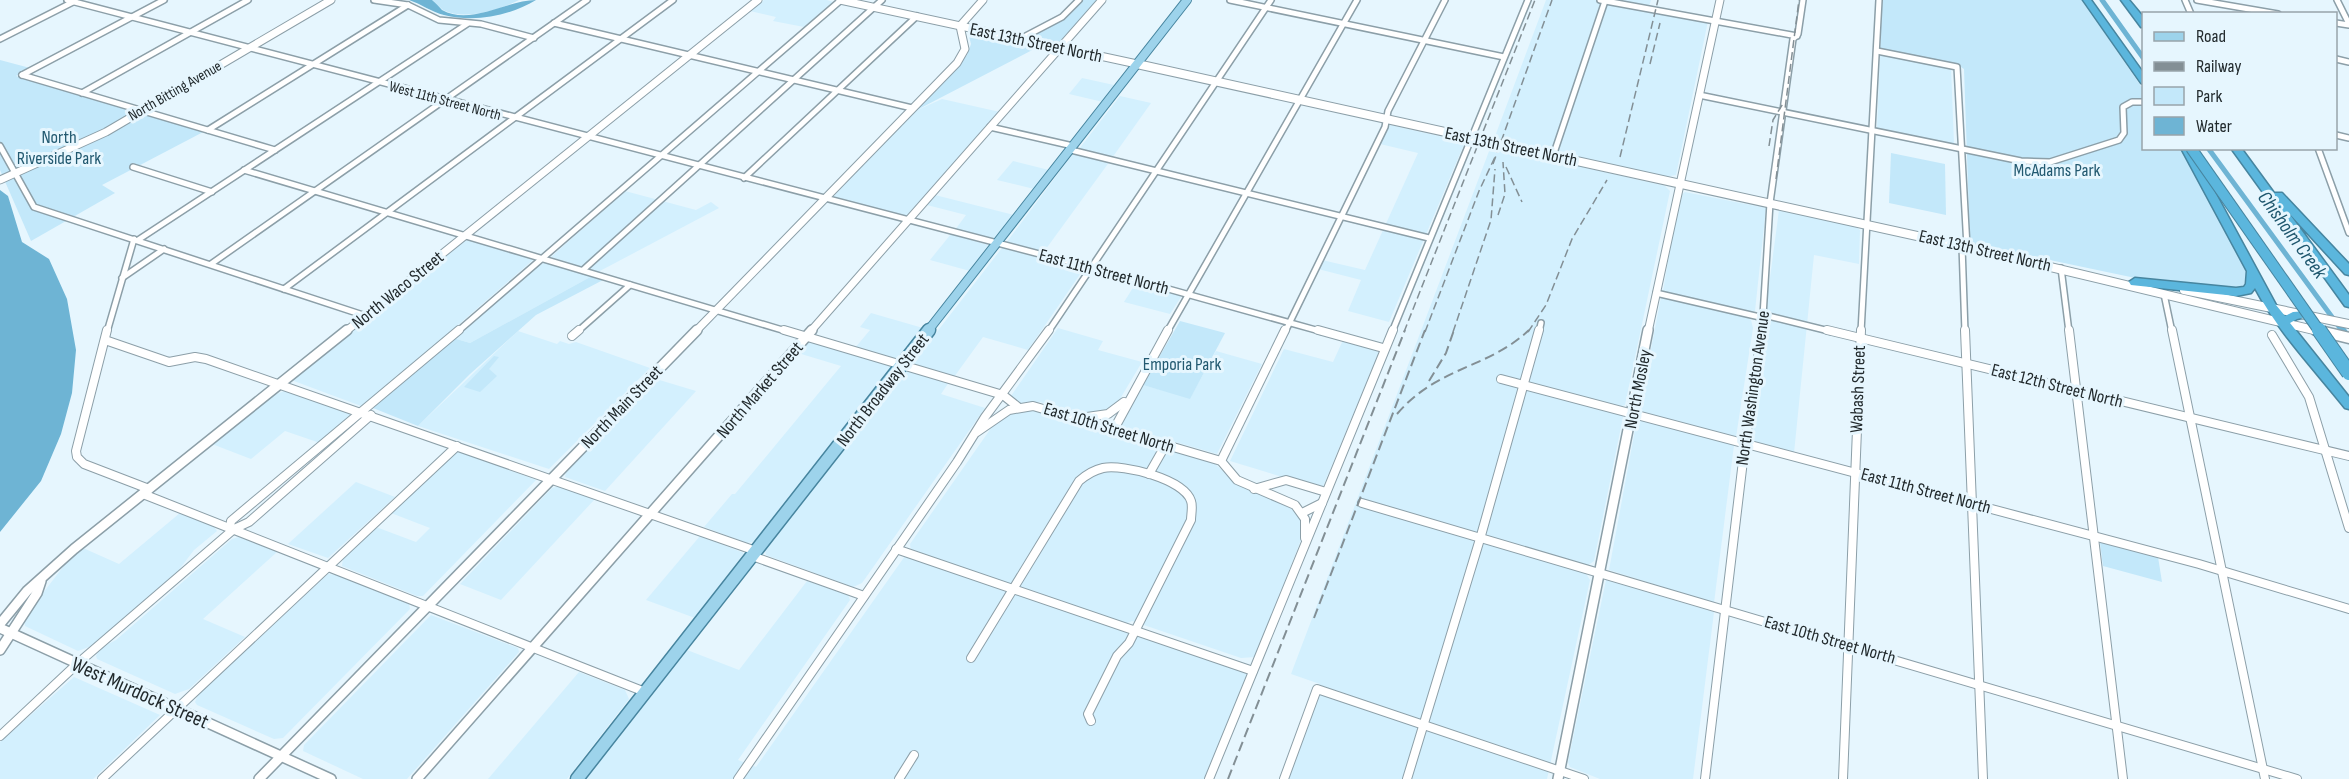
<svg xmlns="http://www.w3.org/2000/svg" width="2349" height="779" font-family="'Sofia Sans Condensed',sans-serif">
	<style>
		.built { fill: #d3f0fe }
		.green { fill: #c3e8fa }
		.water { fill: #6eb4d4 }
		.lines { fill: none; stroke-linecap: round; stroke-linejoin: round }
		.canal-far1 { stroke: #6eb4d4; stroke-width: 5 }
		.canal { stroke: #6eb4d4; stroke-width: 8 }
		.minor-far1-casing { stroke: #8c9fa8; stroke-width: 8 }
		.minor-casing { stroke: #8c9fa8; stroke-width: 10 }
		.tertiary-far1-casing { stroke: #8c9fa8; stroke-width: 9 }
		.tertiary-casing { stroke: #8c9fa8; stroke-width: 12 }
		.secondary-far1-casing { stroke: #8c9fa8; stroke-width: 10 }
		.secondary-casing { stroke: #8c9fa8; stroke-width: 13 }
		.primary-far1-casing { stroke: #47859f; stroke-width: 10 }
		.primary-casing { stroke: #47859f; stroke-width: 15 }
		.motorway-casing { stroke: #47859f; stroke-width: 3 }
		.minor-far1 { stroke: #fff; stroke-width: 5 }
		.minor { stroke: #fff; stroke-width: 8 }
		.tertiary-far1 { stroke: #fff; stroke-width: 7 }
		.tertiary { stroke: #fff; stroke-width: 9 }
		.secondary-far1 { stroke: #fff; stroke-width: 8 }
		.secondary { stroke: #fff; stroke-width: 10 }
		.primary-far1 { stroke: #9dd3eb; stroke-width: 8 }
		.primary { stroke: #9dd3eb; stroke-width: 12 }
		.motorway { fill: #5bb6dd; fill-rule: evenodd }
		.rail-far1 { stroke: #838f95; stroke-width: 1.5; stroke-dasharray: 8 4; stroke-linecap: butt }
		.rail { stroke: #838f95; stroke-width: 2; stroke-dasharray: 10 5; stroke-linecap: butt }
		.motorway-bridge-far1-casing { stroke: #47859f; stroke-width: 12; stroke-linecap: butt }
		.motorway-bridge-casing { stroke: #47859f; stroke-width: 16; stroke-linecap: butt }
		.motorway-bridge-far1 { stroke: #5bb6dd; stroke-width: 10 }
		.motorway-bridge { stroke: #5bb6dd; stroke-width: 14 }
		.labels { text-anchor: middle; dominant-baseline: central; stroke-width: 6; stroke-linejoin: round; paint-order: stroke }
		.far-street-label { font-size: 15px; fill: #222a2d; stroke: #e6f6fe }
		.street-label { font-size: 18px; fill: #222a2d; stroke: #e6f6fe }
		.park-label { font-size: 18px; fill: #225970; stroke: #e6f6fe }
		.water-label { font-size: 20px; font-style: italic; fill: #1f576e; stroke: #e6f6fe }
		.near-street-label { font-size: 21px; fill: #222a2d; stroke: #e6f6fe }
	</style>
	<rect width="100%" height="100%" fill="#e6f6fe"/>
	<g class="built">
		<path d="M764,0H827L833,2L804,27L773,21L776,17L750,11Z"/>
		<path d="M1546,0H1651L1648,10L1708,21L1676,175L1665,177L1494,139Z"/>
		<path d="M1880,53L1951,67L1954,144L1877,128Z"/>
		<path d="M1082,78L1114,85L1103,102L1069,94Z"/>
		<path d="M1120,96L1151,103L1112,158L1079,149Z"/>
		<path d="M942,99L1000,112L907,215L902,216L833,197L913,112Z"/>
		<path d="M1390,125L1465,142L1389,322L1348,311L1361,280L1318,269L1322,260L1365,270L1418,153L1380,144Z"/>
		<path d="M1491,146L1665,186L1670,191L1625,405L1619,407L1623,417L1594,561L1587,566L1585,572L1590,580L1547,779H1285L1320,684L1291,674Z"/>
		<path d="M1076,153L1110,161L1043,253L1006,243L1072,155Z"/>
		<path d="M1013,161L1049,170L1034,189L997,180Z"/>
		<path d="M625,191L696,210L711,202L719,208L598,272L551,257Z"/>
		<path d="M1685,192L1766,208L1755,311L1745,312L1663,291L1679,197Z"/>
		<path d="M935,195L1014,215L992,240L955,230L966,215L927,205Z"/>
		<path d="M1779,210L1856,227L1860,230L1859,264L1814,255L1794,453L1753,441L1749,436Z"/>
		<path d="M951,234L988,245L970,271L930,260Z"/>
		<path d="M470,240L533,260L367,404L361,406L294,381L295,377L463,241Z"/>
		<path d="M1002,248L1083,270L1028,350L983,337L954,377L912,364Z"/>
		<path d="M545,263L592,276L470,343L453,338L539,264Z"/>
		<path d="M1136,283L1178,294L1181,297L1170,314L1124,302Z"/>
		<path d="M1661,297L1746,316L1751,320L1753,328L1736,437L1639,411Z"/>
		<path d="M871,313L923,328L898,359L855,348L870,330L860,327Z"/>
		<path d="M1058,328L1103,341L1098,350L1142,362L1117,404L1100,412L1081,414L1040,402L1020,403L1012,398L1011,396Z"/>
		<path d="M518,331L557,344L560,341L569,344L576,342L650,368L549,469L418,426Z"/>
		<path d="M1343,340L1379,352L1322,489L1230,461L1284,349L1333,362Z"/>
		<path d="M812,342L889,365L892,369L756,541L747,543L704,527L732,494H735L841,366L798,353L806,343Z"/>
		<path d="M1216,351L1262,364L1217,454L1120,426L1143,385L1190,398Z"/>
		<path d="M906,370L949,382L941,394L985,408L862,583L853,587L766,555L765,550Z"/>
		<path d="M656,379L696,391L605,491L565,477L566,472Z"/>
		<path d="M284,391L350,413V417L320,443L285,431L251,459L212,444L270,397Z"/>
		<path d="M1031,408L1215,464L1241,487L1279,500L1296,512L1301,519V540L1255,657L1241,658L1132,621L1125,624L911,551L910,544L996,421L1011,412Z"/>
		<path d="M1637,419L1734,445L1714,603L1609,570Z"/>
		<path d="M462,452L536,480L423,596H417L342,566L343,558L376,527L416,542L430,528L391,513L455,453Z"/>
		<path d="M356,482L395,497L328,558L288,544Z"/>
		<path d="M560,486L595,499L501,600L460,584L552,488Z"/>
		<path d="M180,513L214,527L217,531L194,550L178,571L94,645L78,651L25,626L24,619L33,606L63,567L83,548L119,564Z"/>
		<path d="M700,536L744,553L695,618L646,600Z"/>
		<path d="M239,537L277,552L203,619L245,637L189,689L175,694L97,659L96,656L100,648L116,640L232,539Z"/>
		<path d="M905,556L1249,671L1204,779H585L687,650L739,670L807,581L848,595L850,600L738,760L756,767Z"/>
		<path d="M328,574L336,575L409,604L410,609L283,738L274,739L197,705L195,702L198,695Z"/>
		<path d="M1606,580L1714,612L1693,779H1600L1570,767L1568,762Z"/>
		<path d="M431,615L518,648L519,652L407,779H363L303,751L304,745Z"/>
		<path d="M579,672L625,690L629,699L567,779H488Z"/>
		<path d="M74,677L160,715L93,779H0V742Z"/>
	</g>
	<g class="green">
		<path d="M432,0H519C500,10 464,21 443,10C439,7 436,3 432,0Z"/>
		<path d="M1080,0H1097L1060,44L1029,38L1064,18Z"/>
		<path d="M1882,0H2082L2143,89L2144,148L2181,149L2242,256L2248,273L2246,286L2233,290L2140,279L1970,243L1964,69L1956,64L1880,49Z"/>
		<path d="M968,32L1040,46L913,112L967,55L971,44Z"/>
		<path d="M0,60L30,68L16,76L207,130L102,185L115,193L31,241L0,170Z"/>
		<path d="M1891,153L1945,164L1946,215L1889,203Z"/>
		<path d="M592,276L603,280L536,315L470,374L418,426L373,408L453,338L470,343Z"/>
		<path d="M1180,321L1225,333L1190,399L1143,385Z"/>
		<path d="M494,356L499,357L489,369L497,376L480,392L464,387Z"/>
		<path d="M2102,542L2158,557L2162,582L2103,566L2100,543Z"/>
	</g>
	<g class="water">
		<path d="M409,0H432C436,3 439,7 442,10C471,26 507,0 536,0C509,16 475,23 444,15C432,12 421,4 409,0Z"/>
		<path d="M0,190L8,196L22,242L49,259L67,299L76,350L72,393L61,434L41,481L0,532Z"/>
	</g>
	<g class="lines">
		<g class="canal-far1">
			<path d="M2102,0L2144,59"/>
			<path d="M2208,148L2343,332"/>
		</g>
		<path class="canal" d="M2342,330L2347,337"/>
		<defs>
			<g id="minor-far1">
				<path d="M67,0L1093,268L1323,332"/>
				<path d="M374,0L408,5L439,20L481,24L534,38"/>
				<path d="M1230,0L1504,57"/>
				<path d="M1600,0L1797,36"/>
				<path d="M2185,0L2191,14"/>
				<path d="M2197,0L2278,14"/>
				<path d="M2337,0L2349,24"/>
				<path d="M554,23L912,108"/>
				<path d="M2336,23L2349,25"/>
				<path d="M0,39L75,1"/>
				<path d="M1020,39L1062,17L1079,0"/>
				<path d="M1877,51L1957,67L1967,247"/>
				<path d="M2336,59L2349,62"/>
				<path d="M22,75L275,150"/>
				<path d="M22,75L164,0"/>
				<path d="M82,93L248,0"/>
				<path d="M1699,95L2021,161L2050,162L2119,140L2124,133L2123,107L2132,102H2144"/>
				<path d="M990,127L1073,146"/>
				<path d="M208,130L408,5"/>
				<path d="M2336,135L2349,138"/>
				<path d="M0,146L34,207L366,316"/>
				<path d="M2318,148L2349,233"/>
				<path d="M1071,150L1429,238"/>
				<path d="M1553,156L1605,1"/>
				<path d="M133,167L212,192"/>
				<path d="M244,170L789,332"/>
				<path d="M744,178L917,16"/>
				<path d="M138,240L467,24"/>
				<path d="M1962,246L1965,332"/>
				<path d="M211,264L587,0"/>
				<path d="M2061,268L2069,332"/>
				<path d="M583,270L882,0"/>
				<path d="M122,278L164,249"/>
				<path d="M284,289L673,0"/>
				<path d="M1656,293L1764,318"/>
				<path d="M2164,294L2172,332"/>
				<path d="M1764,315L1833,332"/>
				<path d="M107,332L134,239"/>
				<path d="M457,332L841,0"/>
				<path d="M577,332L630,285"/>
				<path d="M1048,332L1271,0"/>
				<path d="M1167,332L1357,0"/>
				<path d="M1285,332L1385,127L1388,111L1445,0"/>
				<path d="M1392,332L1528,0"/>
				<path d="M1539,332L1541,323"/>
				<path d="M1762,332L1770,203L1793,39L1798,34L1803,0"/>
				<path d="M1861,332L1879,0"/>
			</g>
			<g id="minor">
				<path d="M107,330L76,451L77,457L84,464L149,489"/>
				<path d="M784,330L1003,395L1018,407"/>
				<path d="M1318,330L1383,348"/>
				<path d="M1827,330L2349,456"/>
				<path d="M1965,330L1983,779"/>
				<path d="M2069,330L2123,779"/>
				<path d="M2172,330L2265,779"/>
				<path d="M2272,335L2309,397L2349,528"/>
				<path d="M572,336L579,330"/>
				<path d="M105,340L169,362L195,357L206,359L756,551"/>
				<path d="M1501,379L2199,564L2349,609"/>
				<path d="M1080,418L1108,414L1124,402"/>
				<path d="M1113,431L1168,330"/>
				<path d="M977,432L1009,410L1033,406L1221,461L1237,480L1295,505L1305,519V538"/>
				<path d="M1221,461L1285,330"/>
				<path d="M1149,474L1165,446"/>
				<path d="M1254,489L1286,480L1326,492"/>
				<path d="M143,494L645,692"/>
				<path d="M1362,503L2297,779"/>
				<path d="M1302,513L1322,503"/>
				<path d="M230,528L231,521L459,330"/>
				<path d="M896,549L1253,671"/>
				<path d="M752,556L864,596"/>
				<path d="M971,658L1079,481C1086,475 1094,470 1103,468C1124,464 1184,479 1191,501C1193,506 1191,515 1191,520L1129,643L1117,656L1088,714L1091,721"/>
				<path d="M0,736L77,664L234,529L249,522L371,415"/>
				<path d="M102,779L457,446"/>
				<path d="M738,779L957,462L985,417L1049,330"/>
				<path d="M899,779L914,755"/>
				<path d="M1209,779L1393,330"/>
				<path d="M1284,779L1317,689L1584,779"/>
				<path d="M1407,779L1480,539L1539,330"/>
				<path d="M1705,779L1745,444L1762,330"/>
				<path d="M1843,779L1861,330"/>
			</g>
			<g id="tertiary-far1">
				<path d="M840,0L1137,64"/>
				<path d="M960,26L983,0"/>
				<path d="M0,180L106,132L331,0"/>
				<path d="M345,332L758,0"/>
				<path d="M695,332L957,63L965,49L960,26"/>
				<path d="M810,332L1102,0"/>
				<path d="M1648,332L1720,0"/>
			</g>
			<g id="tertiary">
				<path d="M0,624L27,591L74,549L347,330"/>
				<path d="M0,628L331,779"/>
				<path d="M0,650L37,593L41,581"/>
				<path d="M259,779L697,330"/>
				<path d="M417,779L812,330"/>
				<path d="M1558,779L1648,330"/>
			</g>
			<g id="secondary-far1">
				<path d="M1137,64L1967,247L2322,332"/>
				<path d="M2184,290L2349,324"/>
			</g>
			<path id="secondary" d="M2316,330L2349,338"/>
			<path id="primary-far1" d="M927,332L1187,0"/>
			<path id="primary" d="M577,779L929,330"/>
			<g id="motorway">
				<path d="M2083,0H2091L2144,74V84L2141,83Z"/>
				<path d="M2121,0H2129L2144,18V27H2141Z"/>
				<path d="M2181,148H2191L2276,305L2285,316L2293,312L2306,311L2308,314L2306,317L2297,319L2290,323L2349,397V409L2345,408C2314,369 2278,332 2255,288L2251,293L2236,296L2131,285L2129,282L2135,278L2236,288L2244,287L2246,284L2247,271Z"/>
				<path d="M2231,148H2241L2274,193H2282L2349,264V275L2345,274L2288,212L2349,295V307L2345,306Z"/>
			</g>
		</defs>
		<use href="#minor-far1" class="minor-far1-casing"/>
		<use href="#minor" class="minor-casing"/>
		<use href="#tertiary-far1" class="tertiary-far1-casing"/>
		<use href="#tertiary" class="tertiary-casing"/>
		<use href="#secondary-far1" class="secondary-far1-casing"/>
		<use href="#secondary" class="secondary-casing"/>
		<use href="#primary-far1" class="primary-far1-casing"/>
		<use href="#primary" class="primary-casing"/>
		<use href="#motorway" class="motorway-casing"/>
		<use href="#minor-far1" class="minor-far1"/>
		<use href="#minor" class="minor"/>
		<use href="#tertiary-far1" class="tertiary-far1"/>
		<use href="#tertiary" class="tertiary"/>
		<use href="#secondary-far1" class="secondary-far1"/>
		<use href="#secondary" class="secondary"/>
		<use href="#primary-far1" class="primary-far1"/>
		<use href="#primary" class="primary"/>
		<use href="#motorway" class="motorway"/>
		<g class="rail-far1">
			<path d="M1650,64L1660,23"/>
			<path d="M1769,146L1773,120L1784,102"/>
			<path d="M1620,157L1658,0"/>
			<path d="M1493,164L1552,0"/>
			<path d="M1506,167L1522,202"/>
			<path d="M1776,179L1799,0"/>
			<path d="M1498,215L1505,194L1503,162"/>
			<path d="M1404,332L1535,0"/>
			<path d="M1425,332L1479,191L1495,157"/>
			<path d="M1453,332L1491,220L1495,169"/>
			<path d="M1528,332L1546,305L1572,239L1607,180"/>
		</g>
		<g class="rail">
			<path d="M1429,381L1446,353L1454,330"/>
			<path d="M1397,414C1438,366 1488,369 1529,330"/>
			<path d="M1314,618L1425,330"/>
			<path d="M1228,779L1405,330"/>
		</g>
		<defs>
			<path id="motorway-bridge-far1" d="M2191,148L2320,332"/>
			<path id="motorway-bridge" d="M2319,330L2349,373"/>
		</defs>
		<use href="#motorway-bridge-far1" class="motorway-bridge-far1-casing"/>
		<use href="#motorway-bridge" class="motorway-bridge-casing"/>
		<use href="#motorway-bridge-far1" class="motorway-bridge-far1"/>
		<use href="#motorway-bridge" class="motorway-bridge"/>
	</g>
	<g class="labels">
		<g class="far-street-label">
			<text transform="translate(175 91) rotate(-30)">North Bitting Avenue</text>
			<text transform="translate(445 101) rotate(15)">West 11th Street North</text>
		</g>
		<g class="street-label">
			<text transform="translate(1036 43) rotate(12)">East 13th Street North</text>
			<text transform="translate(1511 147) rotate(12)">East 13th Street North</text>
			<text transform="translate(1985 251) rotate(13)">East 13th Street North</text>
			<text transform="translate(1104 272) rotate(15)">East 11th Street North</text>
			<text transform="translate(398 290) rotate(-39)">North Waco Street</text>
			<text transform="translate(2057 386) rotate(14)">East 12th Street North</text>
			<text transform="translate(1753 388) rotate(-82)">North Washington Avenue</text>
			<text transform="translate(1638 389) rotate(-79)">North Mosley</text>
			<text transform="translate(1858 389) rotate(-88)">Wabash Street</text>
			<text transform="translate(760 390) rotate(-49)">North Market Street</text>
			<text transform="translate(883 390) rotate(-52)">North Broadway Street</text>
			<text transform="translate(622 407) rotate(-46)">North Main Street</text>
			<text transform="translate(1109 428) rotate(17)">East 10th Street North</text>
			<text transform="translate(1926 491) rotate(15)">East 11th Street North</text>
			<text transform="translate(1830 640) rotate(16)">East 10th Street North</text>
		</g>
		<g class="park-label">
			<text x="59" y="137">North<tspan x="59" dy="21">Riverside Park</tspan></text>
			<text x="2057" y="170">McAdams Park</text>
			<text x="1182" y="364">Emporia Park</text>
		</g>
		<g class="water-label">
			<text transform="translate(2292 235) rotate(54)">Chisholm Creek</text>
		</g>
		<g class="near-street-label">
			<text transform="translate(140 693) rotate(24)">West Murdock Street</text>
		</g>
	</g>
	<rect x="2142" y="12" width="195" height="138" fill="#e6f6fe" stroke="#98a4aa" stroke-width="1.5"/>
	<rect x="2154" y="32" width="30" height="9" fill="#9dd3eb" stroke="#98a4aa" stroke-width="1.5"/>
	<text x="2196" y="42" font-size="18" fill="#222a2d">Road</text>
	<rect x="2154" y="62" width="30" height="9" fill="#838f95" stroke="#98a4aa" stroke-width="1.5"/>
	<text x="2196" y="72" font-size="18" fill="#222a2d">Railway</text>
	<rect x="2154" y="87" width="30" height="18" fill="#c3e8fa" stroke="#98a4aa" stroke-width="1.5"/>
	<text x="2196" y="102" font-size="18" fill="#222a2d">Park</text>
	<rect x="2154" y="117" width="30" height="18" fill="#6eb4d4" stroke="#98a4aa" stroke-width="1.5"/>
	<text x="2196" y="132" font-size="18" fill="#222a2d">Water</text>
</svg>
